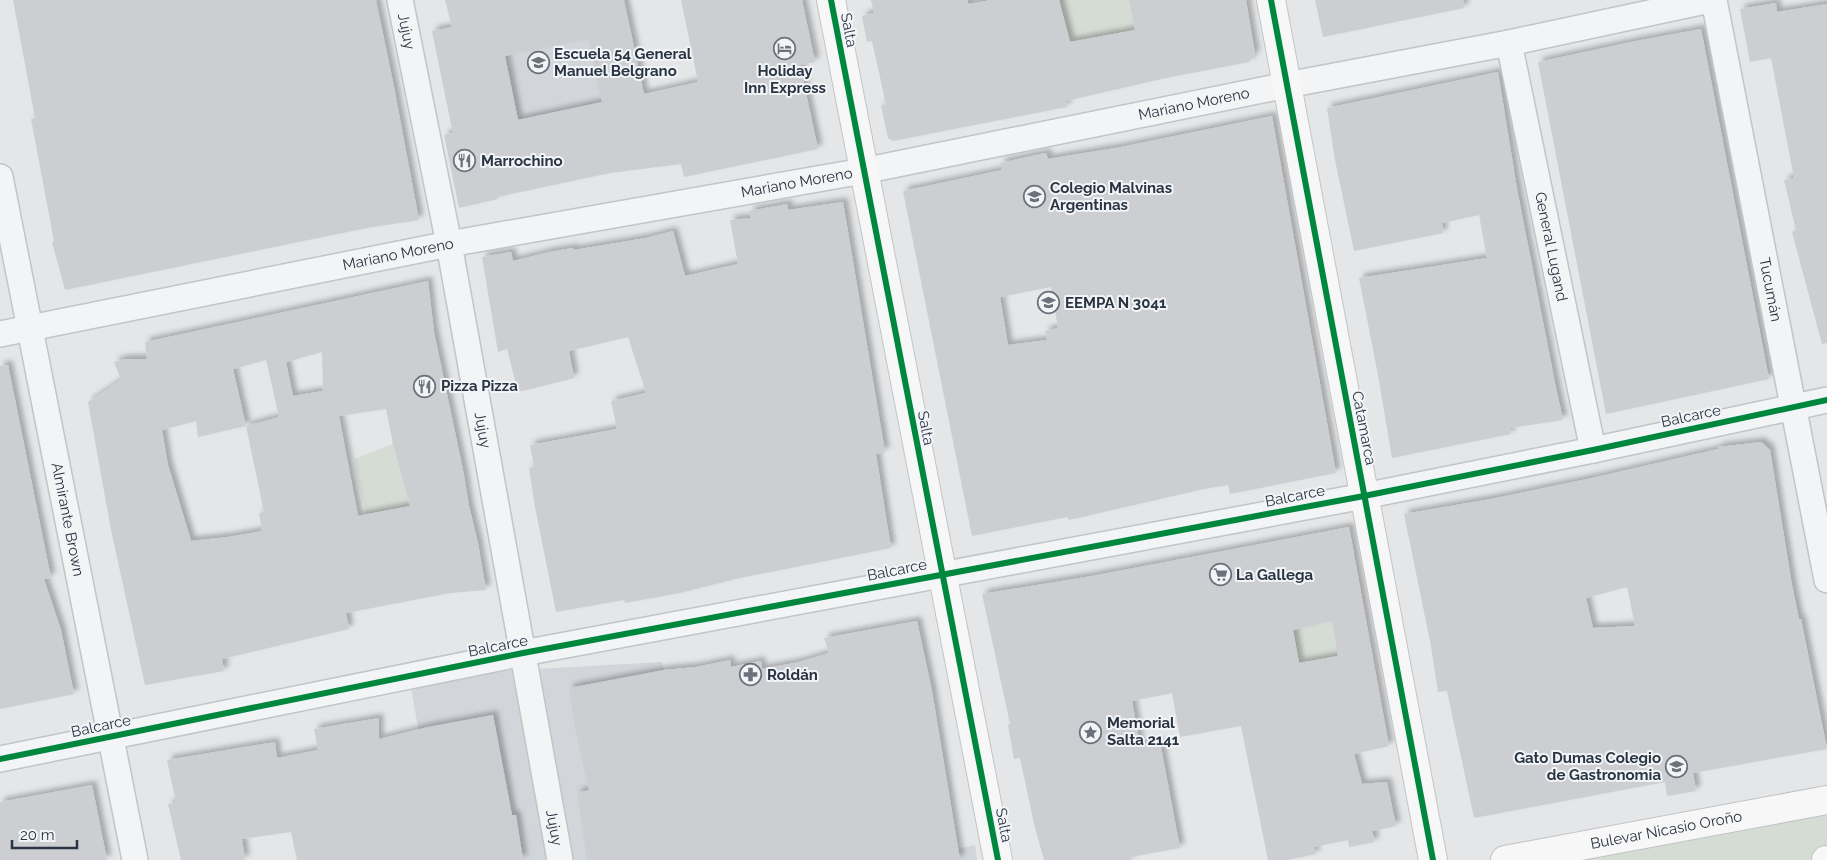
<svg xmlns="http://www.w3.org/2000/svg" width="1827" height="860" font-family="Raleway,sans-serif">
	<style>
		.built { fill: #d2d6db }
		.green { fill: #d5dcd4 }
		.building { fill: #ccced1; fill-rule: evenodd; filter: url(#shadow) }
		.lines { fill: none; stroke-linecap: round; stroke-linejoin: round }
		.street-casing { stroke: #c2c4c6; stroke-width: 28 }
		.secondary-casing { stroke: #c2c4c6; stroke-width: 30 }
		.primary-casing { stroke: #c0c3c6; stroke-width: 30 }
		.street { stroke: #f3f4f6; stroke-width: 25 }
		.secondary { stroke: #f7f7f7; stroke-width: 28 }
		.primary { stroke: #f7f7f7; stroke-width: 28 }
		.cycleway-casing { stroke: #f2f5f8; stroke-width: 9 }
		.cycleway { stroke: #00873e; stroke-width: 6 }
		.labels { text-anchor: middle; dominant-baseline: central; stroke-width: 4; stroke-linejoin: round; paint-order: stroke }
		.street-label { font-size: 15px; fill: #2b3442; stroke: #f2f5f8 }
		.poi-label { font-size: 15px; font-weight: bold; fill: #2b3442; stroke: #f2f5f8; text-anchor: start }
	</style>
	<defs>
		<filter id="shadow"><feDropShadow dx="4.5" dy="-4.5" stdDeviation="2.5" flood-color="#0004"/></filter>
	</defs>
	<rect width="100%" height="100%" fill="#e4e6e8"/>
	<g class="built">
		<path d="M582,0H624L644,94L453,133L432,31Z"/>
		<path d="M662,662L683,770L702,860H441L409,676Z"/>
		<path d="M975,845L977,860H905Z"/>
	</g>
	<g class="green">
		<path d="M1059,0H1129L1135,30L1070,42Z"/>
		<path d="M393,444L410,506L367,514L359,487L354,459Z"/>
		<path d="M1332,621L1338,656L1299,663L1293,630Z"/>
		<path d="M1827,800V860H1505Z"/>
	</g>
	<g class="building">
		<path d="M13,0H376L394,87L419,220L367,228L65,290L52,242L54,241L31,119L35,118Z"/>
		<path d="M445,0H624L644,94L698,82L681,0H802L815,62L800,65L818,149L684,177L681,164L610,173L497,197L498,199L459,208L444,135L453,133L432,31L452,27ZM588,39L602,102L518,120L505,56Z"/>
		<path d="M871,0H968V4L992,0H1059L1070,42L1135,30L1129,0H1246L1255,54L1249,62L1166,78L1066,101L1067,107L893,141L888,138L881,105L886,104L872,41L867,42L862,16L874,13Z"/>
		<path d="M1315,0H1463L1464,8L1323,37Z"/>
		<path d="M1776,3L1777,12L1827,4V343L1822,344L1792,232L1796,230L1784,180L1794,178L1771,58L1750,62L1740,9Z"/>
		<path d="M1701,29L1769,379L1606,414L1538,62L1636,41Z"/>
		<path d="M1498,72L1517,189L1556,388L1563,420L1510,428L1511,434L1392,458L1378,375L1359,278L1487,258L1479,215L1442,223L1443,233L1354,251L1335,160L1327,108Z"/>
		<path d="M1272,116L1336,473L1230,494L1228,485L1204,489L1069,520L1067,517L972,536L903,191L1002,170L1000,163L1046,153L1048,159L1121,147ZM1051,287L1058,328L1045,331L1047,340L1008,345L1000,297Z"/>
		<path d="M843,202L885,452L876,454L891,548L740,578L680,593L625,603L624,600L556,612L535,507L529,468L534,467L530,445L617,429L611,401L646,393L628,337L569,351L574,378L518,392L507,349L498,352L482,257L511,252L513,261L549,252L573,248L574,250L646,238L673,231L685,276L738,264L730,220L751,218L749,211L788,204V210Z"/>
		<path d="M428,281L434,332L464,475L469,506L478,543L486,590L450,593L346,613L349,629L222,659L224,671L145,685L111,530L88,402L121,380L114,362L126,359H147L145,342ZM322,352L323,391L293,396L286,362ZM266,360L279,417L246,426L233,369ZM386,409L393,444L410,506L358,516L339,416ZM196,421L198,437L246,426L264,512L259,513L262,531L228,537L191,541L168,465L162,430Z"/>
		<path d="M8,365L51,578L44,579L61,630L74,694L0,709V366Z"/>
		<path d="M1761,442L1770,450L1792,585L1799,619H1801L1827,749L1693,773L1696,791L1667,796L1665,782L1474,818L1447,691L1438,692L1431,646L1404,514L1491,499L1592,478L1718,449V447ZM1627,587L1635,626L1593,628L1586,598Z"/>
		<path d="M1349,527L1389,746L1354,754L1362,784L1387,782L1396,826L1372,831L1375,842L1349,847L1348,840L1314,847L1316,854L1288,860H1268L1241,726L1180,737L1172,693L1132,701L1140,745L1160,742L1180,848L1131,857L1132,860H1044L1035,828L1020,758L1014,759L1008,725L1010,724L982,594L1092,576ZM1332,621L1338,656L1299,663L1293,630Z"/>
		<path d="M917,621L932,691L960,860H587L577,793L589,790L576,733L569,688L664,670L696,667L730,660L731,667L761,661L762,669L799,662L829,653L824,638Z"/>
		<path d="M493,715L512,815H516L523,860H297L291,832L242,839L245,860H181L168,804L176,803L167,760L275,742L277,758L318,750L314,729L379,718V739L428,727Z"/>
		<path d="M92,785L107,860H0V802Z"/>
	</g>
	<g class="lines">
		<defs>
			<g id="street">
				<path id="s1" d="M400,0L449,244L560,860"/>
				<path id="s2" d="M1714,0L1827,580"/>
				<path id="s3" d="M1509,43L1593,450"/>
				<path id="s4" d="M0,177L135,860"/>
				<path id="s5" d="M0,334L449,244L863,171L1287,85L1509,43L1710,0"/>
				<path d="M0,759L523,653L1364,496L1593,450L1827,400"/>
			</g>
			<g id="secondary">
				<path d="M831,0L998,860"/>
				<path d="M1271,0L1433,860"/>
			</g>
			<g id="primary">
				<path id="s6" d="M1505,860L1827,800"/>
				<path d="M1826,860H1827"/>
			</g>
		</defs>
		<use href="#street" class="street-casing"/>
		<use href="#secondary" class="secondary-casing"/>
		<use href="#primary" class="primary-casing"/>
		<use href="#street" class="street"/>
		<use href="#secondary" class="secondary"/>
		<use href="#primary" class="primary"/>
		<defs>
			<g id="cycleway">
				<path d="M831,0L998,860"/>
				<path d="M1271,0L1433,860"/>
				<path d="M0,759L523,653L1364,496L1593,450L1827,400"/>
			</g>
		</defs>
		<use href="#cycleway" class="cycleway-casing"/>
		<use href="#cycleway" class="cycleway"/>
	</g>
	<defs>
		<symbol id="hotel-ring" viewBox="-11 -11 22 22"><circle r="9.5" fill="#f2f5f8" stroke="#6c727c" stroke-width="1.5"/><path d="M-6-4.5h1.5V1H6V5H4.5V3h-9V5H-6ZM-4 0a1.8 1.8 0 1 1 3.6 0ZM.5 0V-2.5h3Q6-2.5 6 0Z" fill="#6c727c"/></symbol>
		<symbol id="school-ring" viewBox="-11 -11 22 22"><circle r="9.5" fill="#f2f5f8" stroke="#6c727c" stroke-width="1.5"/><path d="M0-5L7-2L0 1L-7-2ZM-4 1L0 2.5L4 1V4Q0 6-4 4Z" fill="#6c727c"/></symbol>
		<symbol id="restaurant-ring" viewBox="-11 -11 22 22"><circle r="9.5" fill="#f2f5f8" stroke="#6c727c" stroke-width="1.5"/><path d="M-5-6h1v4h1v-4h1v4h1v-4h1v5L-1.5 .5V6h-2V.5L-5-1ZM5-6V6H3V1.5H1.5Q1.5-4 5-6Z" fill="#6c727c"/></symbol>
		<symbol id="supermarket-ring" viewBox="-11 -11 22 22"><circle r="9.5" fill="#f2f5f8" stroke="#6c727c" stroke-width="1.5"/><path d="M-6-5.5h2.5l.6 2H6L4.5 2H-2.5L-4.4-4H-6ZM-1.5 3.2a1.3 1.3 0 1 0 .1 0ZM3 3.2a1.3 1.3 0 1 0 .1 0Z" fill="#6c727c"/></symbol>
		<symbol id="pharmacy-ring" viewBox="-11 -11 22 22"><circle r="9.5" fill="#f2f5f8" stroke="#6c727c" stroke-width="1.5"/><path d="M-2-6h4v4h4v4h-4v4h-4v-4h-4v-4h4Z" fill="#6c727c"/></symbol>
		<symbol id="sight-ring" viewBox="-11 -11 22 22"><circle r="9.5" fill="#f2f5f8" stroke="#6c727c" stroke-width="1.5"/><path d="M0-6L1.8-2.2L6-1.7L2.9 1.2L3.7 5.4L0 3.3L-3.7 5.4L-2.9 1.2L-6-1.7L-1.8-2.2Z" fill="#6c727c"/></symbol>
	</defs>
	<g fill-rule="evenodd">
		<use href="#hotel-ring" x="772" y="36" width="25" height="25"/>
		<use href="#school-ring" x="526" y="50" width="25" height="25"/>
		<use href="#restaurant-ring" x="452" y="148" width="25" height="25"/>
		<use href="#school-ring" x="1022" y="184" width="25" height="25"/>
		<use href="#school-ring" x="1036" y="290" width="25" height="25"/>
		<use href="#restaurant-ring" x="412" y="374" width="25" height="25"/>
		<use href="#supermarket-ring" x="1208" y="562" width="25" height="25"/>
		<use href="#pharmacy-ring" x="738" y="662" width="25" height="25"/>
		<use href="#sight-ring" x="1078" y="720" width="25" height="25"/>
		<use href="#school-ring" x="1664" y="754" width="25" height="25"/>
	</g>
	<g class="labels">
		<g class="street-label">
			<text transform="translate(849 30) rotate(79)">Salta</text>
			<text stroke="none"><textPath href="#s1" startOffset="32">Jujuy</textPath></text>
			<text stroke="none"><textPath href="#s5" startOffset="1216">Mariano Moreno</textPath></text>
			<text stroke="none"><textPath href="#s5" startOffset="811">Mariano Moreno</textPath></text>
			<text stroke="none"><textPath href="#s3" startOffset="208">General Lugand</textPath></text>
			<text stroke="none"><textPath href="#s5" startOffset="406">Mariano Moreno</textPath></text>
			<text stroke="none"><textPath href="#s2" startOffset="295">Tucumán</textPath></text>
			<text transform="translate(1691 416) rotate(-12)">Balcarce</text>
			<text transform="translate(926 428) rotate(79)">Salta</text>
			<text transform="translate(1364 428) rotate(79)">Catamarca</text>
			<text stroke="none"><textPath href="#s1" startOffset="438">Jujuy</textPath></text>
			<text transform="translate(1295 496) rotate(-11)">Balcarce</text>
			<text stroke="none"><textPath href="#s4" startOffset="349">Almirante Brown</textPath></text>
			<text transform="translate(897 570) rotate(-11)">Balcarce</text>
			<text transform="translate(498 646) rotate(-11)">Balcarce</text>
			<text transform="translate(101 726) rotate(-12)">Balcarce</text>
			<text transform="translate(1004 825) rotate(79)">Salta</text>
			<text stroke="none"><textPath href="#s1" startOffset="842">Jujuy</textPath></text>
			<text stroke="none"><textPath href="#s6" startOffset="164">Bulevar Nicasio Oroño</textPath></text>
		</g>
		<g class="poi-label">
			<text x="554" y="54">Escuela 54 General<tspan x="554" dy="17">Manuel Belgrano</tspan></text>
			<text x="785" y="71" text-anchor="middle">Holiday<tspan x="785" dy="17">Inn Express</tspan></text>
			<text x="481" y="161">Marrochino</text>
			<text x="1050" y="188">Colegio Malvinas<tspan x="1050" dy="17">Argentinas</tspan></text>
			<text x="1065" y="303">EEMPA N 3041</text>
			<text x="441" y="386">Pizza Pizza</text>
			<text x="1236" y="575">La Gallega</text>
			<text x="767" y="675">Roldán</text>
			<text x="1107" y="723">Memorial<tspan x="1107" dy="17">Salta 2141</tspan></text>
			<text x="1661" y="758" text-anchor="end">Gato Dumas Colegio<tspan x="1661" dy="17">de Gastronomia</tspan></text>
		</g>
	</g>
	<path d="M12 840v8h65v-8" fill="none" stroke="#2b3442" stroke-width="2.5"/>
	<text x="20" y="840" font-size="15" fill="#2b3442" stroke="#f2f5f8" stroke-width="4" paint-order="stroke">20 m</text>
</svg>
